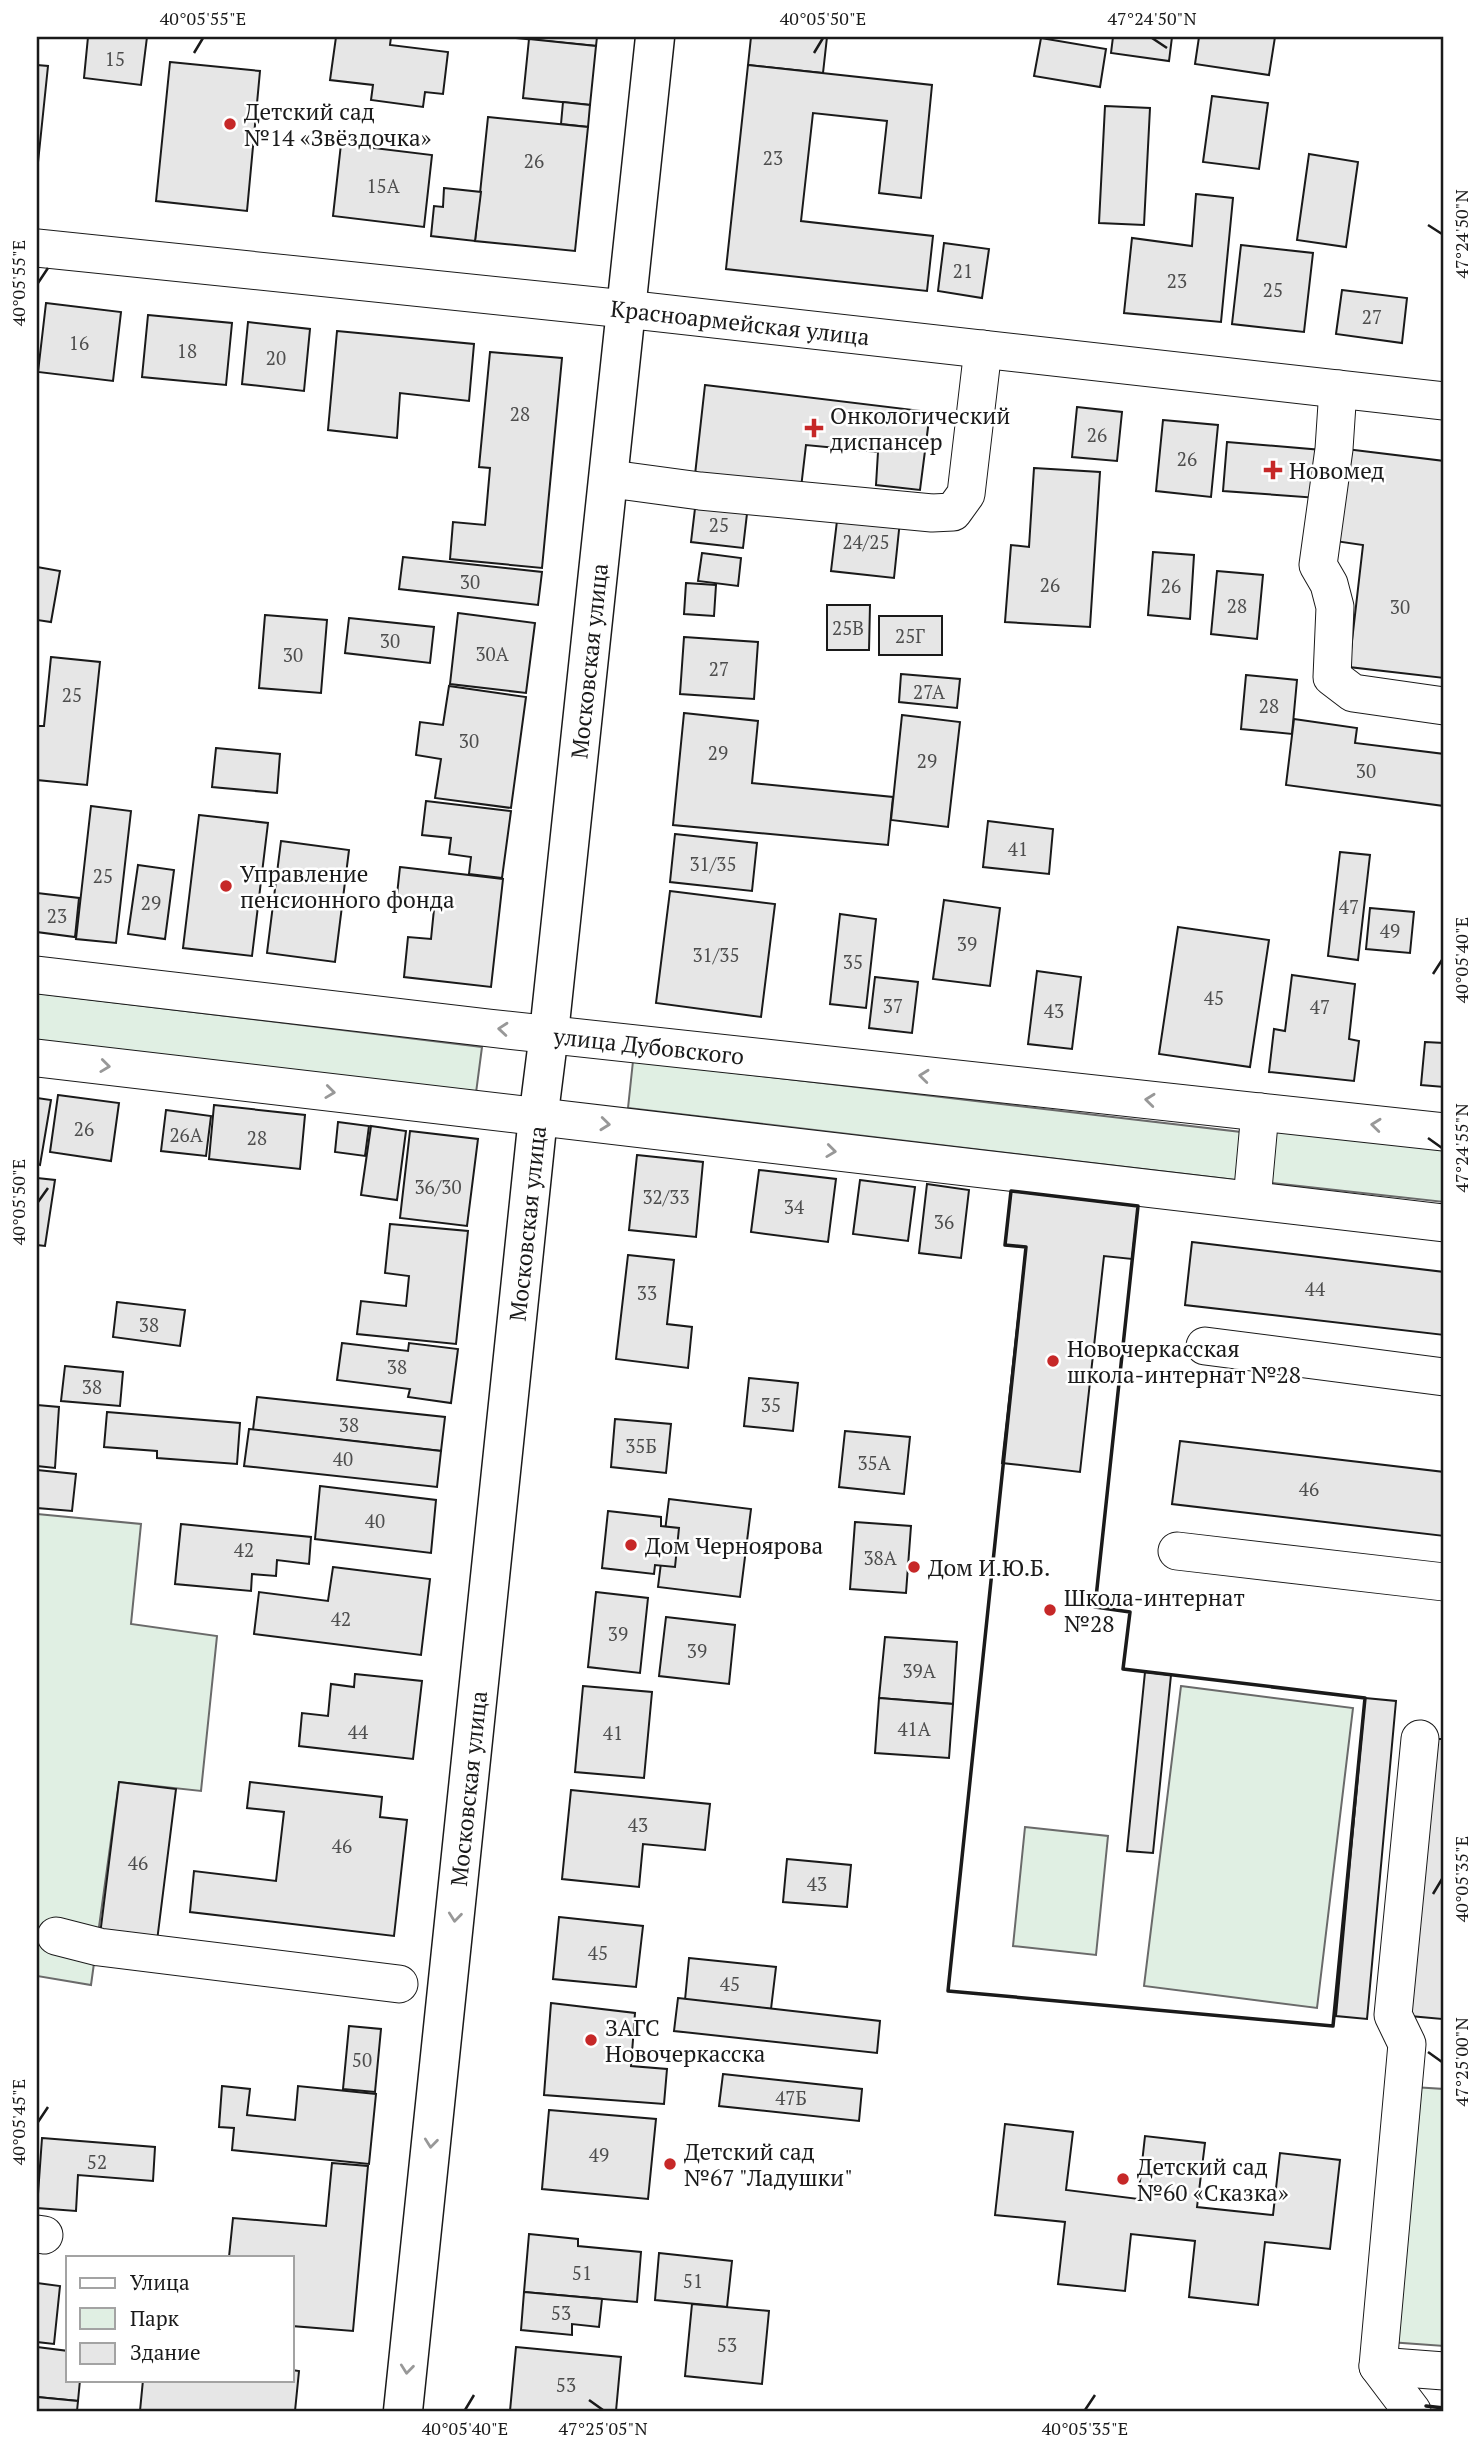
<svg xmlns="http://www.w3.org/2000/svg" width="1481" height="2448" font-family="'PT Serif',serif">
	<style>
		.green { fill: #e0efe3; stroke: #6a6a6a; stroke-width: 2 }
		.building { fill: #e6e6e6; stroke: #1a1a1a; stroke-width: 2 }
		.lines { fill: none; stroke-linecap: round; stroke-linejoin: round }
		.minor-casing { stroke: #1a1a1a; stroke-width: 39 }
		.major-casing { stroke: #1a1a1a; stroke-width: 41 }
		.minor { stroke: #fff; stroke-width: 37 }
		.major { stroke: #fff; stroke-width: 38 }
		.wall { stroke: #1a1a1a; stroke-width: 3.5 }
		.oneway { stroke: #989898 }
		.ticks { fill: none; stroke: #1a1a1a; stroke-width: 2.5 }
		.poi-dot { fill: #c62828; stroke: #fff; stroke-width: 2.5 }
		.labels { text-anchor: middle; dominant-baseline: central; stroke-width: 5; stroke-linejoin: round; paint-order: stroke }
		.number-label { font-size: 19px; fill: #4d4d4d }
		.poi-label { font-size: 23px; fill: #1a1a1a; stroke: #fff; text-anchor: start }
		.street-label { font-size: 23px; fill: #1a1a1a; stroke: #fff }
		.neatline { fill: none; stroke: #1a1a1a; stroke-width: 2.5 }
		.ticks-label { font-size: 18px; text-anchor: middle; fill: #1a1a1a }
	</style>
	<rect width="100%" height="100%" fill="#fff"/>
	<g class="green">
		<path d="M37,993L482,1047L476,1093L37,1041Z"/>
		<path d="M633,1061L1241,1132L1236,1180L628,1108Z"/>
		<path d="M1268,1129L1444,1149V1202L1263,1182Z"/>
		<path d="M37,1514L141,1524L131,1624L217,1636L201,1791L119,1782L91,1985L37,1976Z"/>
		<path d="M1181,1686L1353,1708L1317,2008L1144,1986Z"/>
		<path d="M1025,1827L1108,1836L1096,1955L1013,1946Z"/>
		<path d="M1413,2087L1444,2089V2346L1389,2342Z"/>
	</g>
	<g class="building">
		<path d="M88,37H147L141,85L84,78Z"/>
		<path d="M336,37H391L390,45L448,52L443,94L425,92L423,107L371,100L373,85L330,80Z"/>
		<path d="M505,37H597L596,46Z"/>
		<path d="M751,37H827L823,73L748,65Z"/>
		<path d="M1113,37H1172L1169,61L1111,53Z"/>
		<path d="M1199,37H1275L1269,75L1195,64Z"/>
		<path d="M1041,38L1106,49L1100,87L1034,76Z"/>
		<path d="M529,39L596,46L590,105L523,98Z"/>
		<path d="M170,62L260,71L247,211L156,201Z"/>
		<path d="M37,65L48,66L37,172Z"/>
		<path d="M748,65L932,85L921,198L879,193L887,121L813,113L801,221L933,236L927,291L726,269Z"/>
		<path d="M1212,96L1268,103L1259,169L1203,162Z"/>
		<path d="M563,102L590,105L588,127L561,124Z"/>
		<path d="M1105,106L1150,108L1144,225L1099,223Z"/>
		<path d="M488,117L588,127L575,251L475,241Z"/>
		<path d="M341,144L432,155L424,227L333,216Z"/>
		<path d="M1309,154L1358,162L1346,247L1297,240Z"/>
		<path d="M444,188L481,192L475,241L431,236L434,206L443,207Z"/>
		<path d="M1196,194L1233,198L1221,322L1124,313L1132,238L1192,246Z"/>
		<path d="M944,243L989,249L982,298L938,291Z"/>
		<path d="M1241,245L1313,253L1304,332L1232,324Z"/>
		<path d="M1342,290L1407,298L1402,343L1336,334Z"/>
		<path d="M46,303L121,312L113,381L38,372Z"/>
		<path d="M148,315L232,323L226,385L142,377Z"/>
		<path d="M248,322L310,329L304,391L242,384Z"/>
		<path d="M337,331L474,344L469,401L400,393L397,438L328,430Z"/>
		<path d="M490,352L562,358L542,568L450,559L453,522L485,525L490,468L479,467Z"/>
		<path d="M705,385L930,412L920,490L876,485L878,452L806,445L801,488L695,475Z"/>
		<path d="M1077,407L1122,412L1117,461L1072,457Z"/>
		<path d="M1163,420L1218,425L1211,497L1156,491Z"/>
		<path d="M1227,442L1322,450L1318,498L1223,491Z"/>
		<path d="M1346,449L1444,461V678L1349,667L1363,545L1335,541Z"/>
		<path d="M1034,468L1100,472L1090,627L1005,622L1011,545L1029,547Z"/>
		<path d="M696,500L748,505L743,548L691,542Z"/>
		<path d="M839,504L901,511L894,578L831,571Z"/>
		<path d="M1153,552L1194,555L1190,619L1148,615Z"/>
		<path d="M702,553L741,558L738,586L698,581Z"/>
		<path d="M403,557L542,572L538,605L399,589Z"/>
		<path d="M37,567L60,571L51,622L37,620Z"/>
		<path d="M1217,571L1263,575L1257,639L1211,634Z"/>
		<path d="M686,583L716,585L714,616L684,614Z"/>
		<path d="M827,605H870L869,650H827Z"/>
		<path d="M458,613L535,623L526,693L450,684Z"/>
		<path d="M265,615L327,620L321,693L259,688Z"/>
		<rect x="879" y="616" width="63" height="39"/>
		<path d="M349,618L434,627L430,663L345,653Z"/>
		<path d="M684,637L758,642L754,699L680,694Z"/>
		<path d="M51,657L100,662L87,785L37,780V726H44Z"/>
		<path d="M901,674L960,679L957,708L899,702Z"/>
		<path d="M1246,675L1297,680L1292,734L1241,729Z"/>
		<path d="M449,686L526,697L511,808L435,798L441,759L416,755L420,722L443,725Z"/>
		<path d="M684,713L758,721L752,783L893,797L888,845L673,825Z"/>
		<path d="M902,715L960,722L948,827L891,820Z"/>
		<path d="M1294,719L1357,728L1355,743L1444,754V806L1286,785Z"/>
		<path d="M216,748L280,754L277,793L212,787Z"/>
		<path d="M426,801L511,811L502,878L469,874L471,857L449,854L451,838L422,835Z"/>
		<path d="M91,806L131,811L116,943L76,939Z"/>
		<path d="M199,815L268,823L252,956L183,948Z"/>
		<path d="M988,821L1053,829L1049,874L983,867Z"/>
		<path d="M675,834L757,843L752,891L670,882Z"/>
		<path d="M281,841L349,850L335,962L267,953Z"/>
		<path d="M1340,852L1370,855L1358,960L1328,956Z"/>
		<path d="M138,865L174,870L165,939L128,934Z"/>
		<path d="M400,867L503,879L491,987L404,977L408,937L431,939L434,909L396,904Z"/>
		<path d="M670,891L775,904L761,1017L656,1003Z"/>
		<path d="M37,893L79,898L75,937L37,932Z"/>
		<path d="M944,900L1000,908L990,986L933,979Z"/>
		<path d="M1370,908L1414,912L1410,953L1366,949Z"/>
		<path d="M840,914L876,919L866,1008L830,1004Z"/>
		<path d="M1178,927L1269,940L1250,1067L1159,1054Z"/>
		<path d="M1037,971L1081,977L1072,1049L1028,1044Z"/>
		<path d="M1292,975L1355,984L1349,1039L1359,1041L1354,1081L1269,1072L1274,1029L1285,1031Z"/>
		<path d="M875,977L918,982L912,1033L869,1028Z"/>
		<path d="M1425,1042L1444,1043V1087L1421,1085Z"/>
		<path d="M58,1095L119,1103L111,1161L50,1152Z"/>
		<path d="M37,1098L51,1100L40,1165L37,1164Z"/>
		<path d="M214,1105L305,1115L300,1169L209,1159Z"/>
		<path d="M166,1110L211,1116L206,1156L161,1151Z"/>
		<path d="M338,1122L369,1126L365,1156L335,1152Z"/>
		<path d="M371,1126L406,1131L397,1200L361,1195Z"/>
		<path d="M410,1131L478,1139L467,1226L400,1218Z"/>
		<path d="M637,1155L703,1162L696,1237L629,1230Z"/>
		<path d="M759,1170L836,1179L828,1242L751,1232Z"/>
		<path d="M37,1178L55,1180L45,1246L37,1245Z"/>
		<path d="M860,1180L915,1187L908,1241L853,1234Z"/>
		<path d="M927,1184L969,1190L961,1258L919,1253Z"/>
		<path d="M1011,1191L1138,1206L1132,1259L1104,1256L1080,1472L1002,1463L1026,1247L1005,1245Z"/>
		<path d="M390,1224L468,1231L456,1344L357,1334L361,1301L406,1306L409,1276L385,1273Z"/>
		<path d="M1192,1242L1444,1272V1335L1185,1305Z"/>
		<path d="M628,1255L674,1260L667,1324L692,1327L688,1368L616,1359Z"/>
		<path d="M117,1302L185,1310L180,1346L113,1337Z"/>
		<path d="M342,1343L408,1351L409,1343L458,1349L451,1403L408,1397L410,1389L337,1380Z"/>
		<path d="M65,1366L123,1372L120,1406L61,1401Z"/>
		<path d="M749,1378L798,1383L793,1431L744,1426Z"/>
		<path d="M257,1397L445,1417L441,1451L253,1430Z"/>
		<path d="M37,1405L59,1407L55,1468L37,1466Z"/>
		<path d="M107,1412L240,1423L237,1464L157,1458V1451L104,1447Z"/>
		<path d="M615,1419L671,1424L666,1473L611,1467Z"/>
		<path d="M249,1429L441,1451L437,1487L244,1466Z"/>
		<path d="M845,1431L910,1437L904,1494L839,1487Z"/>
		<path d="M1180,1441L1444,1472V1536L1172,1504Z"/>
		<path d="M37,1470L76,1474L72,1511L37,1508Z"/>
		<path d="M320,1486L436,1500L431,1553L315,1539Z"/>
		<path d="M669,1499L751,1509L740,1597L658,1587Z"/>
		<path d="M608,1511L661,1517V1526L679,1528L675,1567L655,1565L654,1574L602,1568Z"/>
		<path d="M855,1522L911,1526L906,1593L850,1589Z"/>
		<path d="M181,1524L311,1537L309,1564L277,1560L276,1576L252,1574L251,1591L175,1584Z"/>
		<path d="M333,1567L430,1579L421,1655L254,1634L259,1592L328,1601Z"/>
		<path d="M596,1592L648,1598L640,1673L588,1667Z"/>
		<path d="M666,1617L735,1625L729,1684L659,1676Z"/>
		<path d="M885,1637L957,1642L953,1704L879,1698Z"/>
		<path d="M1145,1672L1171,1675L1153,1853L1127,1851Z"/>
		<path d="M355,1674L422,1681L413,1759L299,1746L302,1713L328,1716L331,1684L354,1687Z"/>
		<path d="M583,1686L652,1692L644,1778L575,1772Z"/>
		<path d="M879,1698L953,1704L949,1758L875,1753Z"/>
		<path d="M1365,1698L1396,1701L1367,2019L1336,2016Z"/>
		<path d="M1436,1739H1444V1997L1442,2019L1410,2016Z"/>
		<path d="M119,1782L176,1789L157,1941L100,1935Z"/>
		<path d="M250,1782L382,1797L380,1817L407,1820L394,1936L190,1912L194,1871L276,1881L284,1812L247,1808Z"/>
		<path d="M571,1790L710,1804L705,1850L643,1844L639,1887L562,1879Z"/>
		<path d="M787,1859L851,1865L847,1907L783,1902Z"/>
		<path d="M559,1917L643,1926L636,1987L553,1979Z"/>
		<path d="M689,1958L776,1967L771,2009L685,2000Z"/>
		<path d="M678,1998L880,2021L877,2053L674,2031Z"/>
		<path d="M551,2003L635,2013L631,2066L667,2069L664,2104L544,2095Z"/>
		<path d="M349,2026L381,2029L375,2092L343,2089Z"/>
		<path d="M723,2074L862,2089L859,2121L719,2106Z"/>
		<path d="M222,2086L250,2089L247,2115L295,2120L298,2086L376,2094L369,2164L232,2150L234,2128L219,2127Z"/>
		<path d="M549,2110L656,2119L648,2199L542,2189Z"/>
		<path d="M1005,2124L1073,2132L1066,2190L1138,2199L1145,2136L1205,2143L1197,2207L1273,2215L1280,2153L1340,2160L1330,2249L1265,2242L1258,2305L1189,2297L1195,2241L1131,2234L1125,2291L1058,2284L1065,2222L995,2215Z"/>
		<path d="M42,2138L155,2147L153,2181L78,2175L76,2211L37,2208Z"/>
		<path d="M332,2163L368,2166L353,2331L292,2326V2257H229L233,2218L326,2226Z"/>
		<path d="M529,2234L578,2239V2246L641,2252L637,2302L524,2292Z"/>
		<path d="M659,2253L732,2261L727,2307L655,2300Z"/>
		<path d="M37,2283L60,2286L54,2344L37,2342Z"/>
		<path d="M524,2292L602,2299L599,2327L572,2324V2335L521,2330Z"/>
		<path d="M692,2304L769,2311L762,2384L685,2376Z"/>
		<path d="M37,2347L68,2351V2380H80L78,2401L37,2397Z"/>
		<path d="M516,2347L621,2357L616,2411H510Z"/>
		<path d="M292,2370L299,2371L295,2411H140L143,2380H292Z"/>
		<path d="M37,2397L78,2401L77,2411H37Z"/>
	</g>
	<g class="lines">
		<defs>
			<g id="minor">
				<path id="s1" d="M37,248L625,309L1444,401"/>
				<path d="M1338,389L1334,449L1318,565L1329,584L1335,607L1332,677L1353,693L1444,706"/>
				<path d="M626,481L700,491L932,513L953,512L966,494L983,349"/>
				<path id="s2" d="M37,975L489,1028L1444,1132"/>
				<path d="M37,1058L1444,1223"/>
				<path d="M1252,1200L1260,1112"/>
				<path d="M1205,1346L1444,1377"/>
				<path d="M1177,1551L1444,1582"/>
				<path d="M56,1936L99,1947L399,1984"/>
				<path d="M37,2234L44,2235"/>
				<path d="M1378,2366L1444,2371"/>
				<path d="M1412,2411L1378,2366L1407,2044L1393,2015L1420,1739"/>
			</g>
			<g id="major">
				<path id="s3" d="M403,2411L536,1136L549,1033L655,37"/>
			</g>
		</defs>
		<use href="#minor" class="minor-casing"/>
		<use href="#major" class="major-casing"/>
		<use href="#minor" class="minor"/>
		<use href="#major" class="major"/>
		<g class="wall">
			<path d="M1011,1191L1138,1206L1095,1607L1130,1612L1123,1669L1365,1698L1333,2026L948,1991L1026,1247L1005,1245Z"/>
			<path d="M1426,2406L1444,2408"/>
		</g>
	</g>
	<defs><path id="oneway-chevron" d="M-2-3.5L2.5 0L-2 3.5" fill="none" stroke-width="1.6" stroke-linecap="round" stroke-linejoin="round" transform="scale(1.75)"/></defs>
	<g class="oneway">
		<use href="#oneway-chevron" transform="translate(503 1029) rotate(-175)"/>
		<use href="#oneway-chevron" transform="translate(105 1066) rotate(7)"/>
		<use href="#oneway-chevron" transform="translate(924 1076) rotate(-174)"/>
		<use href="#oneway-chevron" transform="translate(330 1092) rotate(7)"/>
		<use href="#oneway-chevron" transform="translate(1150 1100) rotate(-174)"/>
		<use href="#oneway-chevron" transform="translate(605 1124) rotate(6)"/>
		<use href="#oneway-chevron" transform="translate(1376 1125) rotate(-174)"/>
		<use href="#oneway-chevron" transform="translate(831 1151) rotate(7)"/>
		<use href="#oneway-chevron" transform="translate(455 1917) rotate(96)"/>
		<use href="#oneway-chevron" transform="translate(431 2143) rotate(96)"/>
		<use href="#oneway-chevron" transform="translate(407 2369) rotate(96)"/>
	</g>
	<path class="ticks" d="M1152,38L1167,48M194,53L203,38M814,53L823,38M1428,225L1442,234M38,283L48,268M1433,974L1442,960M1428,1138L1442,1148M38,1202L48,1188M1433,1894L1442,1879M1428,2052L1442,2062M38,2122L48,2107M589,2400L603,2410M465,2410L474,2395M1085,2410L1095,2395"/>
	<g class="poi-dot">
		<circle cx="230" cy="124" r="7"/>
		<path d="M810.5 417.5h7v7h7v7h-7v7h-7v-7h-7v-7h7z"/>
		<path d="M1269.5 459.5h7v7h7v7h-7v7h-7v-7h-7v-7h7z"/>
		<circle cx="226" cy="886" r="7"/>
		<circle cx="1053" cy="1361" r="7"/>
		<circle cx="631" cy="1545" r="7"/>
		<circle cx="914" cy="1567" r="7"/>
		<circle cx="1050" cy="1610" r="7"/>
		<circle cx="591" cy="2040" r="7"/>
		<circle cx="670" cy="2164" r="7"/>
		<circle cx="1123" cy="2179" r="7"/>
	</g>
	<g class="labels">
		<g class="number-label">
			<text x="115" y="58">15</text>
			<text x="773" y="157">23</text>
			<text x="534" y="160">26</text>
			<text x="383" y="185">15А</text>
			<text x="963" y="270">21</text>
			<text x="1177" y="280">23</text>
			<text x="1273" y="289">25</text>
			<text x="1372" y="316">27</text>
			<text x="79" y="342">16</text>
			<text x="187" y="350">18</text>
			<text x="276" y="357">20</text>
			<text x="520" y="413">28</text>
			<text x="1097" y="434">26</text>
			<text x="1187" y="458">26</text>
			<text x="719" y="524">25</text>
			<text x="866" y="541">24/25</text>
			<text x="470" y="581">30</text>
			<text x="1050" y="584">26</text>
			<text x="1171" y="585">26</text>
			<text x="1237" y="605">28</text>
			<text x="1400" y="606">30</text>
			<text x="848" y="627">25В</text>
			<text x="910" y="635">25Г</text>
			<text x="390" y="640">30</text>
			<text x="492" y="653">30А</text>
			<text x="293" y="654">30</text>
			<text x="719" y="668">27</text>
			<text x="929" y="691">27А</text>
			<text x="72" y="694">25</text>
			<text x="1269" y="705">28</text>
			<text x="469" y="740">30</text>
			<text x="718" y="752">29</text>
			<text x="927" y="760">29</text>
			<text x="1366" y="770">30</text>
			<text x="1018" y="848">41</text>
			<text x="713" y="863">31/35</text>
			<text x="103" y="875">25</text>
			<text x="151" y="902">29</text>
			<text x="1349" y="906">47</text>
			<text x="57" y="915">23</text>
			<text x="1390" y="930">49</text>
			<text x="967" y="943">39</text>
			<text x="716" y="954">31/35</text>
			<text x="853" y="961">35</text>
			<text x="1214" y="997">45</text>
			<text x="893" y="1005">37</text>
			<text x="1320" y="1006">47</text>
			<text x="1054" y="1010">43</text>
			<text x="84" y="1128">26</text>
			<text x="186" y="1134">26А</text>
			<text x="257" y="1137">28</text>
			<text x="438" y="1186">36/30</text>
			<text x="666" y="1196">32/33</text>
			<text x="794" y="1206">34</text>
			<text x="944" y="1221">36</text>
			<text x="1315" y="1288">44</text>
			<text x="647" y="1292">33</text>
			<text x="149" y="1324">38</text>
			<text x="397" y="1366">38</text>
			<text x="92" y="1386">38</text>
			<text x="771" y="1404">35</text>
			<text x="349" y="1424">38</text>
			<text x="641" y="1445">35Б</text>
			<text x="343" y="1458">40</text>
			<text x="874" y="1462">35А</text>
			<text x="1309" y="1488">46</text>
			<text x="375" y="1520">40</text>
			<text x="244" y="1549">42</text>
			<text x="880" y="1557">38А</text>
			<text x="341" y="1618">42</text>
			<text x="618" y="1633">39</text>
			<text x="697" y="1650">39</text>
			<text x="919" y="1670">39А</text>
			<text x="914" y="1728">41А</text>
			<text x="358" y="1731">44</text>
			<text x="613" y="1732">41</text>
			<text x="638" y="1824">43</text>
			<text x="342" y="1845">46</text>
			<text x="138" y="1862">46</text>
			<text x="817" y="1883">43</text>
			<text x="598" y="1952">45</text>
			<text x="730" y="1983">45</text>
			<text x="362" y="2059">50</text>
			<text x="791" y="2097">47Б</text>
			<text x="599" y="2154">49</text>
			<text x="97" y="2161">52</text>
			<text x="582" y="2272">51</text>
			<text x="693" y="2280">51</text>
			<text x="561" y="2312">53</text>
			<text x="727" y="2344">53</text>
			<text x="566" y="2384">53</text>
		</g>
		<g class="poi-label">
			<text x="244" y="111">Детский сад<tspan x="244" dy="26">№14 «Звёздочка»</tspan></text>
			<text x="830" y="415">Онкологический<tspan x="830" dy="26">диспансер</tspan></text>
			<text x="1289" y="470">Новомед</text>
			<text x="240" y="873">Управление<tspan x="240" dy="26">пенсионного фонда</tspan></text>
			<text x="1067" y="1348">Новочеркасская<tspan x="1067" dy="26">школа-интернат №28</tspan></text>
			<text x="645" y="1545">Дом Черноярова</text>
			<text x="928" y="1567">Дом И.Ю.Б.</text>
			<text x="1064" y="1597">Школа-интернат<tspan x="1064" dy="26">№28</tspan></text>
			<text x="605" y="2027">ЗАГС<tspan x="605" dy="26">Новочеркасска</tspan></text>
			<text x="684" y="2151">Детский сад<tspan x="684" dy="26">№67 "Ладушки"</tspan></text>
			<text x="1137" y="2166">Детский сад<tspan x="1137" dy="26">№60 «Сказка»</tspan></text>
		</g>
		<g class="street-label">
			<text stroke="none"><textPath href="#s1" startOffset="707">Красноармейская улица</textPath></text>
			<text stroke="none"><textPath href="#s3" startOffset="1760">Московская улица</textPath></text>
			<text stroke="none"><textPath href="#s2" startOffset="616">улица Дубовского</textPath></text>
			<text stroke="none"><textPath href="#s3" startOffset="1194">Московская улица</textPath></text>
			<text stroke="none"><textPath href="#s3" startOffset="626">Московская улица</textPath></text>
		</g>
	</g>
	<rect width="1481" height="2448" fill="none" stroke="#ffffff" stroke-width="77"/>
	<rect x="66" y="2256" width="228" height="126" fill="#ffffff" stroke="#a3a3a3" stroke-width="2"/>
	<rect x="80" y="2278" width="35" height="10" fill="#ffffff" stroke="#a3a3a3" stroke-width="2"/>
	<text x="130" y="2290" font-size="21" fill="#1a1a1a">Улица</text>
	<rect x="80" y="2308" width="35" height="21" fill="#e0efe3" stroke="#a3a3a3" stroke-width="2"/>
	<text x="130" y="2326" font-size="21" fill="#1a1a1a">Парк</text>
	<rect x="80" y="2343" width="35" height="21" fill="#e6e6e6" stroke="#a3a3a3" stroke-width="2"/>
	<text x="130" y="2360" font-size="21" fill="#1a1a1a">Здание</text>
	<rect x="38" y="38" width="1404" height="2372" class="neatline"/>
	<g class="ticks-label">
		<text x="203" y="25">40°05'55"E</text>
		<text x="823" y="25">40°05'50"E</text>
		<text x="1152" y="25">47°24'50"N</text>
		<text transform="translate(1462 234) rotate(-90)" y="6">47°24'50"N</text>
		<text transform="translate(19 283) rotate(-90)" y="6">40°05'55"E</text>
		<text transform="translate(1462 960) rotate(-90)" y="6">40°05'40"E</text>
		<text transform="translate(1462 1148) rotate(-90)" y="6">47°24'55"N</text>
		<text transform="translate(19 1202) rotate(-90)" y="6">40°05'50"E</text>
		<text transform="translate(1462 1879) rotate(-90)" y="6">40°05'35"E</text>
		<text transform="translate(1462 2062) rotate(-90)" y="6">47°25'00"N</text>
		<text transform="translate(19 2122) rotate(-90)" y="6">40°05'45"E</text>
		<text x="465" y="2435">40°05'40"E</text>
		<text x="603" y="2435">47°25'05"N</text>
		<text x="1085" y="2435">40°05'35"E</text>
	</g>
</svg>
